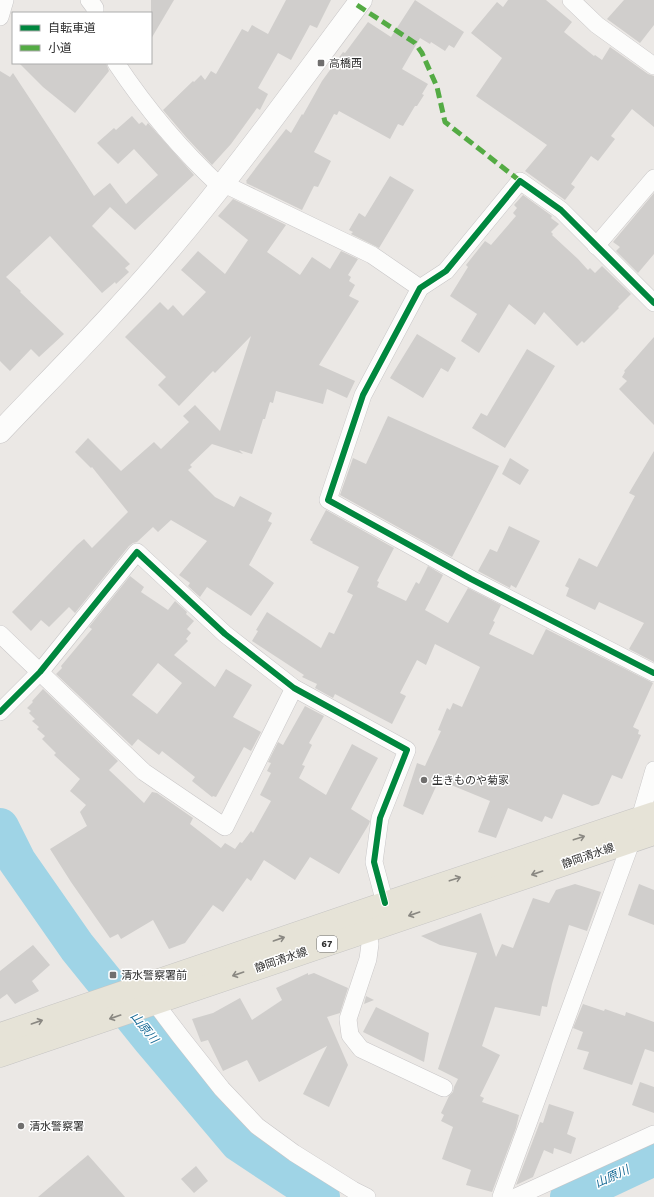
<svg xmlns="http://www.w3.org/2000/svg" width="654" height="1197" font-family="Signika,'Noto Sans JP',sans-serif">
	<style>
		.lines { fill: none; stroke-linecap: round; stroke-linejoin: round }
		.river { stroke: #9fd4e6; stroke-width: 38 }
		.building { fill: #d0cecc; fill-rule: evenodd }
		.street-casing { stroke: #c8c6c7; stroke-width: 18 }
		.secondary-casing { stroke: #c8c6c7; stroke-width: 23 }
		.primary-casing { stroke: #c6c5c4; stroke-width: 23 }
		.street { stroke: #fcfcfb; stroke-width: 17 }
		.secondary { stroke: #fcfcfb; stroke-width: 22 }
		.primary { stroke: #e6e3d7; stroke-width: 22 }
		.quiet { stroke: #54ab44; stroke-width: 5; stroke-dasharray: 10 5; stroke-linecap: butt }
		.cycleway-casing { stroke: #fff; stroke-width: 8 }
		.cycleway { stroke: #00873e; stroke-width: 6 }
		.oneway { stroke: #8a8882 }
		.poi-dot { fill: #706f6e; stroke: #fff; stroke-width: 1.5 }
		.labels { text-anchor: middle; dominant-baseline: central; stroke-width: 3; stroke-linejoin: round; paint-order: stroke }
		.shield { fill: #fff; stroke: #6d6d6d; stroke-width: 1 }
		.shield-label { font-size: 10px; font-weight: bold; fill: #2e2e2e }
		.poi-label { font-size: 11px; fill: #2e2e2e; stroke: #fff; text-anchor: start }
		.street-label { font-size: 11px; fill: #2e2e2e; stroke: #fff }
		.water-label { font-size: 12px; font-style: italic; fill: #196c97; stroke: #fff }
	</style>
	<rect width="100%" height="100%" fill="#ebe8e5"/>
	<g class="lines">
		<g class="river">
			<path d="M0,827L17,861L77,947L152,1040L239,1143L321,1197"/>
			<path d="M569,1197L654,1157"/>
		</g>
	</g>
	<g class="building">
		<path d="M151,0H174L151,39Z"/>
		<path d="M286,0H331L317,28L310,25L291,60L278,53L258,88L268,94L260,110L257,108L231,144L212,165L186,137L163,110L193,81L194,82L201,75L205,80L211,71L216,74L242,29L248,32L252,25L268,34Z"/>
		<path d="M415,0L464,32L454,48L449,45L445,51L431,42L430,44L420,38L402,69L428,84L422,94L424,95L417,106H415L403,126L398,124L390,139L339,111L337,115L334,114L314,152L331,161L318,187L314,186L302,210L246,183L247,182L246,181L258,165L286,129L291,133L302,114L303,115L322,81L343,52L345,53L368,22L391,37Z"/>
		<path d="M508,0H546L572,22L564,32L594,56L595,55L602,60L610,47L648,74L654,76V127L632,109L611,136L615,139L598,161L591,156L571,184L575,187L565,200L525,171L547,145L476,96L502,58L471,33L497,2L503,7Z"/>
		<path d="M624,0H654V25L640,43L607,19Z"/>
		<path d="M19,63H106L109,71L75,113L43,87Z"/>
		<path d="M0,71L10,77L13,73L94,196L110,183L126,204L158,175L134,149L118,164L97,143L114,128L116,130L132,116L139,124L142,122L146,126L148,123L194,175L135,230L110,207L92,226L130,264L125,268L129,272L116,284L115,282L102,293L50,236L6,277L21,291L20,292L64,334L39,357L31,349L10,371L0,361Z"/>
		<path d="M390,176L414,190L379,248L351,234L353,232L349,230L359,213L365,217Z"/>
		<path d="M654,193V254L638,273L616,251L620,247L613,242Z"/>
		<path d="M523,195L552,216L551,218L559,224L551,232L553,234L552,235L578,259L588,270L590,268L595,273L602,266L631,294L618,307L619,308L584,343L582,341L577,346L544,312L535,325L509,304L479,353L461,341L477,314L450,296L468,267L466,265L485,241L491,245L516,216L513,213L517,208L514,205Z"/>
		<path d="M233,199L286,225L267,252L300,275L312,257L330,269L341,251L358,259L348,275L351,277L349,281L355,285L349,296L359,301L319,365L355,381L347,398L327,389L323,404L276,391L273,403L270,402L265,419H263L252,454L239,450L243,454L212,444L190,465L192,467L188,470L215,497L234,507L240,496L272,513L268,521L272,523L249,565L274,583L251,616L207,587L200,597L188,586L190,583L179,575L207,541L171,520L158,532L153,527L137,542L133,543L129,546L75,613L69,607L49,627L41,620L31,631L12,612L77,545L84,539L92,548L128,512L92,467L91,468L75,452L88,438L121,471L154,442L161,449L189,422L183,416L195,405L220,431L251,336L215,373L213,371L179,406L158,385L166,377L125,337L160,302L168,310L173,305L183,316L206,292L181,270L198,251L225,274L248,240L218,216Z"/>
		<path d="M417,334L456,358L448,372L441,368L423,398L390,378Z"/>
		<path d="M654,337V425L619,389L627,381L622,377L625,372L624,371Z"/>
		<path d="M527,349L555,366L505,448L472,428L481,413L487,416Z"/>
		<path d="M388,416L499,466L452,557L340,495L353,458L366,464Z"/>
		<path d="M654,451V662L629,649L644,623L599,602L595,610L566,596L569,588L565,586L579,558L597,567L635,496L629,493Z"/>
		<path d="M510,458L529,470L520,485L502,474Z"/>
		<path d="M326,510L394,548L377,581L379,582L377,587L406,601L416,582L419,584L428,566L443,575L425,610L448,623L468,588L501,605L493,621L495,622L489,634L533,655L546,629L653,683L633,727L639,730L638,734L641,735L622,779L612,775L599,804L592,806L563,794L552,819L545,816L542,822L508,808L496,838L478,832L490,801L439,780L423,815L403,806L417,763L425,766L441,731L438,730L447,708L450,710L453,703L462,707L480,667L435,644L426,665L417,660L400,693L406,696L392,724L335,694L333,698L315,688L317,684L302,677L304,675L252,641L258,631L256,630L267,612L321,648L329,632L334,634L353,595L347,592L359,567L312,543L313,542L310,540Z"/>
		<path d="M509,526L540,541L516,588L511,585L510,588L478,571L490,549L497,552Z"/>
		<path d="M130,576L144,587L141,592L168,610L175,601L187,612L186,614L194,621L187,629L191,633L186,639L188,641L174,655L215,687L226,669L252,685L233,717L261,732L251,751L244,747L216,797L213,796L212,797L192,781L195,777L162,751L159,755L138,739L132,746L56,674L62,668L61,666L92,629L89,627ZM158,663L182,683L157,714L132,695Z"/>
		<path d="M43,689L118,761L109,770L144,803L152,792L157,793L193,818L190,824L221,848L225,843L235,849L240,842L242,843L251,831L253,833L271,801L260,795L271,773L267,771L271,763L268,762L278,742L283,745L305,706L324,716L309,743L312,745L302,765L305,766L299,778L326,795L352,744L378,758L351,809L370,821L369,824L339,874L310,857L295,880L264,860L251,881L247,878L223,912L213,905L185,943L169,949L153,920L121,939L118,934L110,938L71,882L50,849L87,826L80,812L86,805L70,791L80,779L54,755L56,753L42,739L45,736L37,729L39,727L32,721L35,719L29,713L31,711L27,708L33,702L32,701Z"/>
		<path d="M575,884L601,892L587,931L569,925L552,984L547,1007L542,1006L540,1016L495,1007L482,1046L500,1055L480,1096L484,1098L482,1102L519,1115L516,1128L492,1192L466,1185L471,1170L442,1159L453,1127L441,1121L444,1115L441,1113L449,1096L453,1092L454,1087L458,1079L438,1069L477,953L440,945L421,936L481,913L496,957L502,944L513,948L533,898L549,903L556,890Z"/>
		<path d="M639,884L654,890V925L628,915Z"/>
		<path d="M33,945L50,965L32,981L39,991L15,1004L7,994L0,999V971Z"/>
		<path d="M308,973V975L314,973L348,988L340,1013L327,1017L348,1065L329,1107L303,1094L327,1046L259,1082L247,1060L223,1071L208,1040L201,1042L192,1019L213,1013L240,998L252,1020L282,1000L276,988Z"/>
		<path d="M366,996L374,1000L364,1004Z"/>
		<path d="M583,1004L604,1011L605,1009L625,1016L626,1012L654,1022V1052L645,1049L632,1085L583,1069L589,1052L577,1049L583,1032L573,1028Z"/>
		<path d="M376,1007L429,1033L424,1062L363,1032Z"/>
		<path d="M640,1082L654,1087V1113L632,1105Z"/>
		<path d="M549,1104L574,1112L567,1134L576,1138L571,1154L554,1148L553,1154L544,1150L533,1177L516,1185L540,1122L543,1123Z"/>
		<path d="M88,1155L125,1197H38Z"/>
		<path d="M196,1166L208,1181L194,1193L181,1179Z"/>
	</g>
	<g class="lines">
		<defs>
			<g id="street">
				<path d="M89,0L95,8V13"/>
				<path d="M571,0L597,25L654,66"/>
				<path d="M0,17L5,0"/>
				<path d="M116,63C146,108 181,150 221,187"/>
				<path d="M224,184L372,255L420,288"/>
				<path d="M596,246L654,178"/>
				<path d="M654,303L561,210L520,181L446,271L420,288L363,395L328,500L471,579L654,673"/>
				<path d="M0,634L144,772L225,827L294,688"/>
				<path d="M0,712L40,672L137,552L225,634L294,688L407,750L380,818L374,862L385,903"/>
				<path d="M367,930L370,944L368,959L348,1019L350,1035L361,1049L444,1088"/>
				<path d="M149,993L155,1003L180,1036L222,1089L257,1126L294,1153L353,1190L367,1197"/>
				<path d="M501,1197L640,818L654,770"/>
				<path d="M516,1197L654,1134"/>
			</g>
			<path id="secondary" d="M0,432C57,372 116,313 169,250C237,170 298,84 361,0"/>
			<g id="primary">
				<path d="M0,1034L385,903L654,813"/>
				<path d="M0,1056L654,834"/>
			</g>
		</defs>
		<use href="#street" class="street-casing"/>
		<use href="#secondary" class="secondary-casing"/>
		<use href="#primary" class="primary-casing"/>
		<use href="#street" class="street"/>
		<use href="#secondary" class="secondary"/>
		<use href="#primary" class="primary"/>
		<path class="quiet" d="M357,5L415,43L422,53L437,87L445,122L520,181"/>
		<defs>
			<g id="cycleway">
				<path d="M654,303L561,210L520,181L446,271L420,288L363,395L328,500L471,579L654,673"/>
				<path d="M0,712L40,672L137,552L225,634L294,688L407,750L380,818L374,862L385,903"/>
			</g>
		</defs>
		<use href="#cycleway" class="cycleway-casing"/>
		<use href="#cycleway" class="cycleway"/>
	</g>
	<defs><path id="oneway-shaft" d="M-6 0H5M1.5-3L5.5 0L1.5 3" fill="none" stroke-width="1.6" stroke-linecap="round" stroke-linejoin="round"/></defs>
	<g class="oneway">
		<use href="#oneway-shaft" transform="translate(579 838) rotate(-18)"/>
		<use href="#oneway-shaft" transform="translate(537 873) rotate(161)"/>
		<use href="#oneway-shaft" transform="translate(455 879) rotate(-18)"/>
		<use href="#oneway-shaft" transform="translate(414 914) rotate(161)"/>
		<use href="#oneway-shaft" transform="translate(279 939) rotate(-19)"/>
		<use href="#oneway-shaft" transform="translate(238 974) rotate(161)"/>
		<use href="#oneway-shaft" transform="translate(115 1017) rotate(161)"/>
		<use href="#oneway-shaft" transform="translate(37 1022) rotate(-19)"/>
	</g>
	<g class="poi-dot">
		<rect x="317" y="59" width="8" height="8" rx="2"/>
		<circle cx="424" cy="780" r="4"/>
		<rect x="109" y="971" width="8" height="8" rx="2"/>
		<circle cx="21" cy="1126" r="4"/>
	</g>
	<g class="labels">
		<rect class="shield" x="317" y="936" width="20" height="16" rx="3"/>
		<g class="shield-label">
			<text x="327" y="944">67</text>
		</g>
		<g class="poi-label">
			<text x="329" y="63">高橋西</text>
			<text x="432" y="780">生きものや菊家</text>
			<text x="121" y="975">清水警察署前</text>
			<text x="29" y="1126">清水警察署</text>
		</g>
		<g class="street-label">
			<text transform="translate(588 856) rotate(-19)">静岡清水線</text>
			<text transform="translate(281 960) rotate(-19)">静岡清水線</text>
		</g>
		<g class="water-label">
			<text transform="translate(144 1028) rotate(51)">山原川</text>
			<text transform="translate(612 1177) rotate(-25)">山原川</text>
		</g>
	</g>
	<rect x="12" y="12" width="140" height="52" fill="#ffffff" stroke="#ababab"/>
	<rect x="20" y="25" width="20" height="6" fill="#00873e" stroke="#ababab"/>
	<text x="48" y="32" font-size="12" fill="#2e2e2e">自転車道</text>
	<rect x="20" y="45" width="20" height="6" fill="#54ab44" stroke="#ababab"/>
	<text x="48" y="52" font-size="12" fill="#2e2e2e">小道</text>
</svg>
